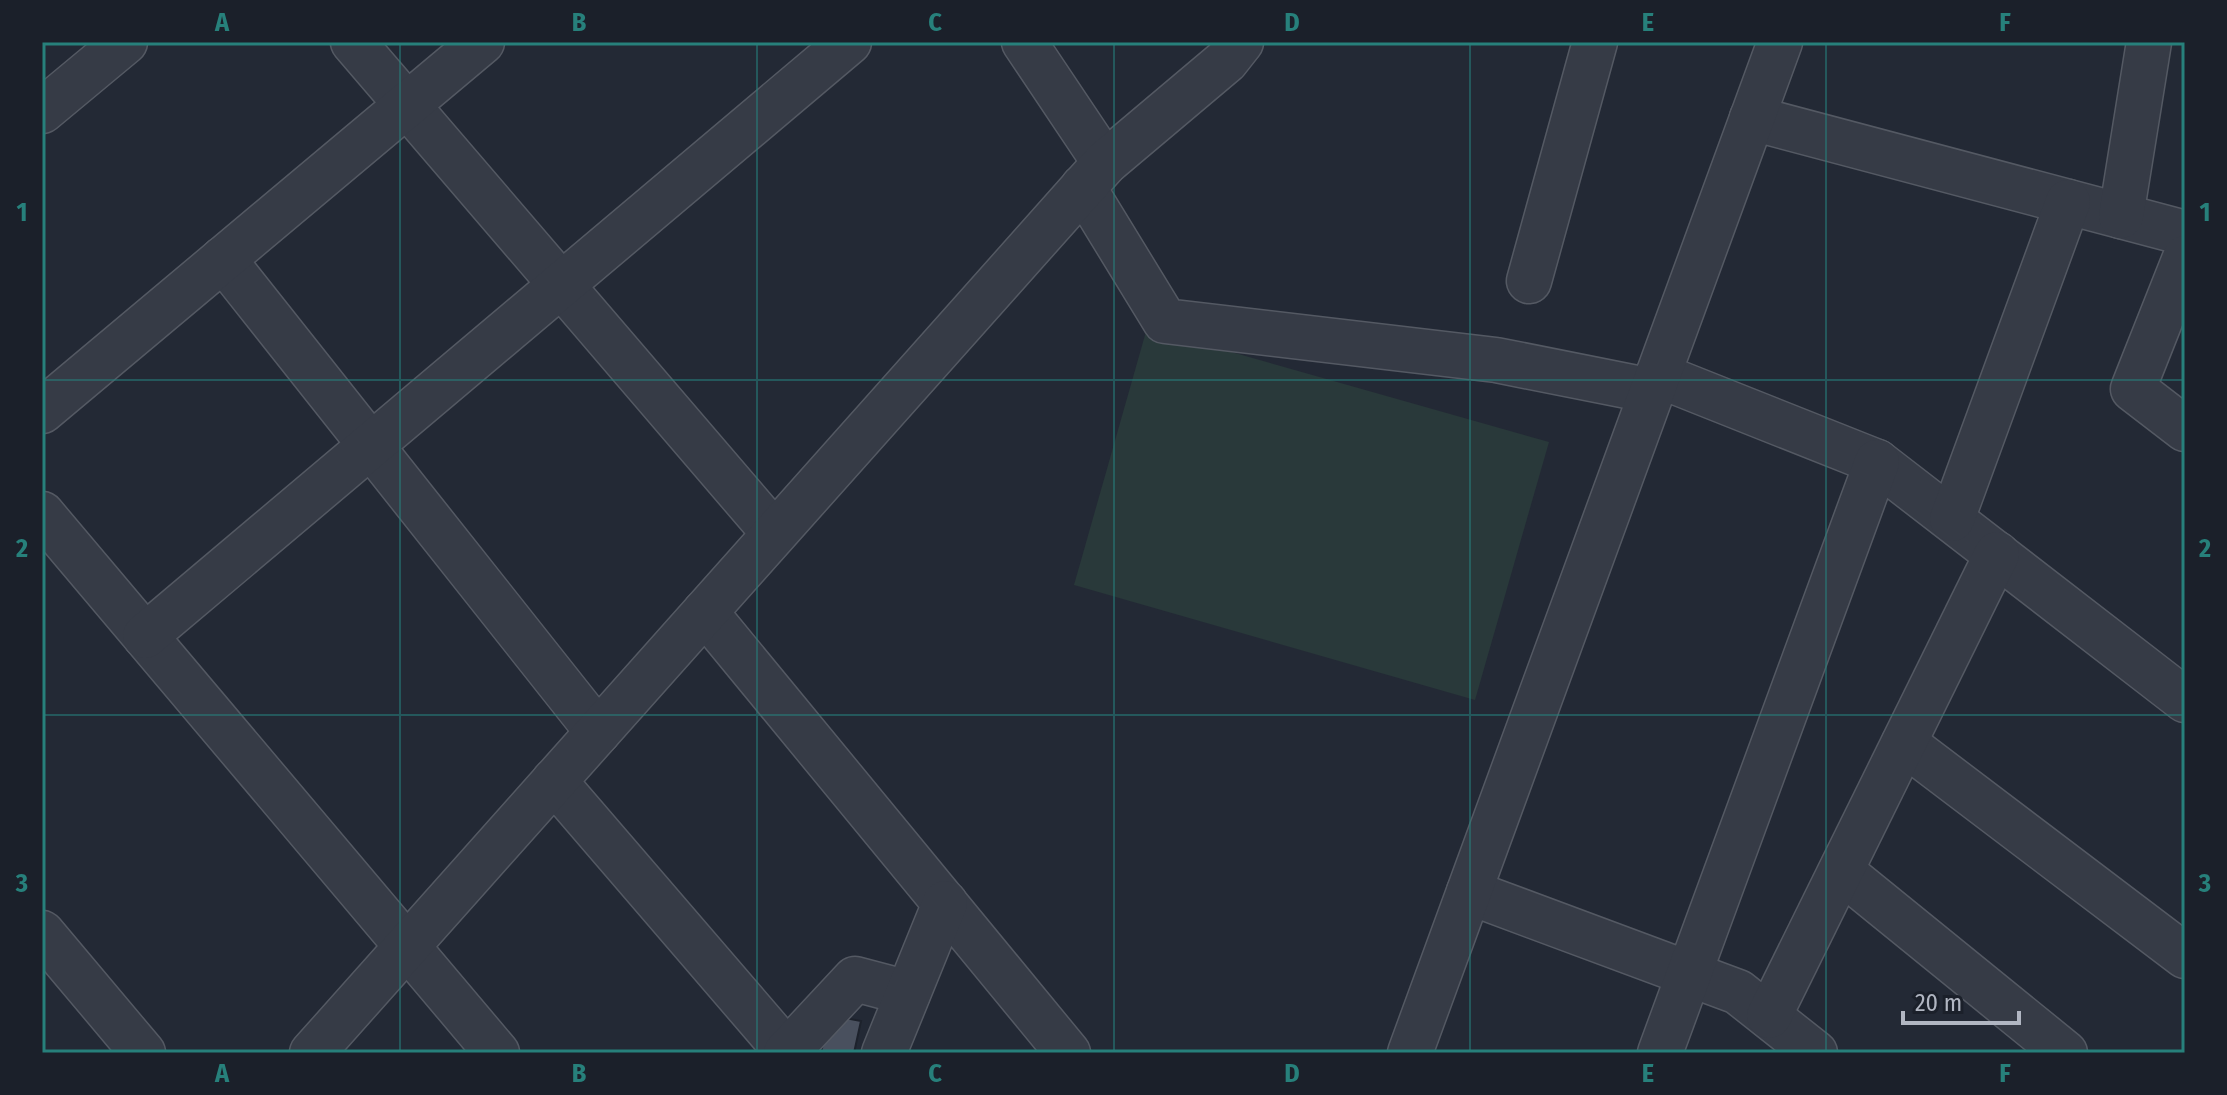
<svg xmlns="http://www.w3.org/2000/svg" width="2227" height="1095" font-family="'Fira Sans Condensed',sans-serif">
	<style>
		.green { fill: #29393a }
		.building { fill: #49505e; stroke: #1d222c; stroke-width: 2 }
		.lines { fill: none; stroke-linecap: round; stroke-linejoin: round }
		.street-casing { stroke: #545963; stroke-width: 47 }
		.street { stroke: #363b46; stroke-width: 44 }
		.grid { fill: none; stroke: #27807b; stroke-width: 2; stroke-opacity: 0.55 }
		.neatline { fill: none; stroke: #27807b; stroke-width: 3 }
		.grid-label { font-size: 26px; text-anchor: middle; font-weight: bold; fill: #27807b }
	</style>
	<rect width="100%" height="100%" fill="#232935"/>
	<path class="green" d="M1147,328L1549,442L1475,700L1074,585Z"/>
	<path class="building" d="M829,1015L861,1021L854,1053H821Z"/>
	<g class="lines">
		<defs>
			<g id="street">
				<path d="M353,42L774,533"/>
				<path d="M1024,42L1105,163"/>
				<path d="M42,111L125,42"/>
				<path d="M1752,118L2185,233"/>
				<path d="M1083,187L1165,321L1496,360L1652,391"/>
				<path d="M2121,216L2149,42"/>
				<path d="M2185,258L2133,389L2185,429"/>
				<path d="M223,259L598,732"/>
				<path d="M1529,281L1595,42"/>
				<path d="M1658,375L1877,462L2185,700"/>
				<path d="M42,411L482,42"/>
				<path d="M42,514L497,1053"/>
				<path d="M1952,519L2068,202"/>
				<path d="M705,612L1068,1053"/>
				<path d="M145,636L849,42"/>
				<path d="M1904,743L2185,956"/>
				<path d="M554,781L788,1053"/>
				<path d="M1841,871L2065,1053"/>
				<path d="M1469,892L1738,992L1815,1053"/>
				<path d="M42,933L143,1053"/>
				<path d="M1769,1016L1997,554"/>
				<path d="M312,1053L1105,163L1226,61L1241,42"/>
				<path d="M786,1053L855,979L908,993"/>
				<path d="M884,1053L945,903"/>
				<path d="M1410,1053L1780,42"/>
				<path d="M1660,1053L1877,462"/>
			</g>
		</defs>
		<use href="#street" class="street-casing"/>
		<use href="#street" class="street"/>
	</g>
	<path class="grid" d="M400,42V1053M757,42V1053M1114,42V1053M1470,42V1053M1826,42V1053M42,380H2185M42,715H2185"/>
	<rect width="2227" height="1095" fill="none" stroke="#1b202a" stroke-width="88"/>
	<path d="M1903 1011v12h116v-12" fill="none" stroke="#b1b6c2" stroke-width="4"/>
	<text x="1915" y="1011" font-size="24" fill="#b1b6c2" stroke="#1b202a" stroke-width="6" paint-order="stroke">20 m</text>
	<rect x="44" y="44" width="2139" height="1007" class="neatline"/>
	<g class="grid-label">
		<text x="222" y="31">A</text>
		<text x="579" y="31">B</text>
		<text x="935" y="31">C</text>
		<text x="1292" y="31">D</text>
		<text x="1648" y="31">E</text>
		<text x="2005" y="31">F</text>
		<text x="22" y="221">1</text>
		<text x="2205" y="221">1</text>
		<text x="22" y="557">2</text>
		<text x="2205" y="557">2</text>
		<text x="22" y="892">3</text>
		<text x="2205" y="892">3</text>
		<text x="222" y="1082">A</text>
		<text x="579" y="1082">B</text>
		<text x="935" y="1082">C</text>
		<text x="1292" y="1082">D</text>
		<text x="1648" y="1082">E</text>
		<text x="2005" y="1082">F</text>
	</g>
</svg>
